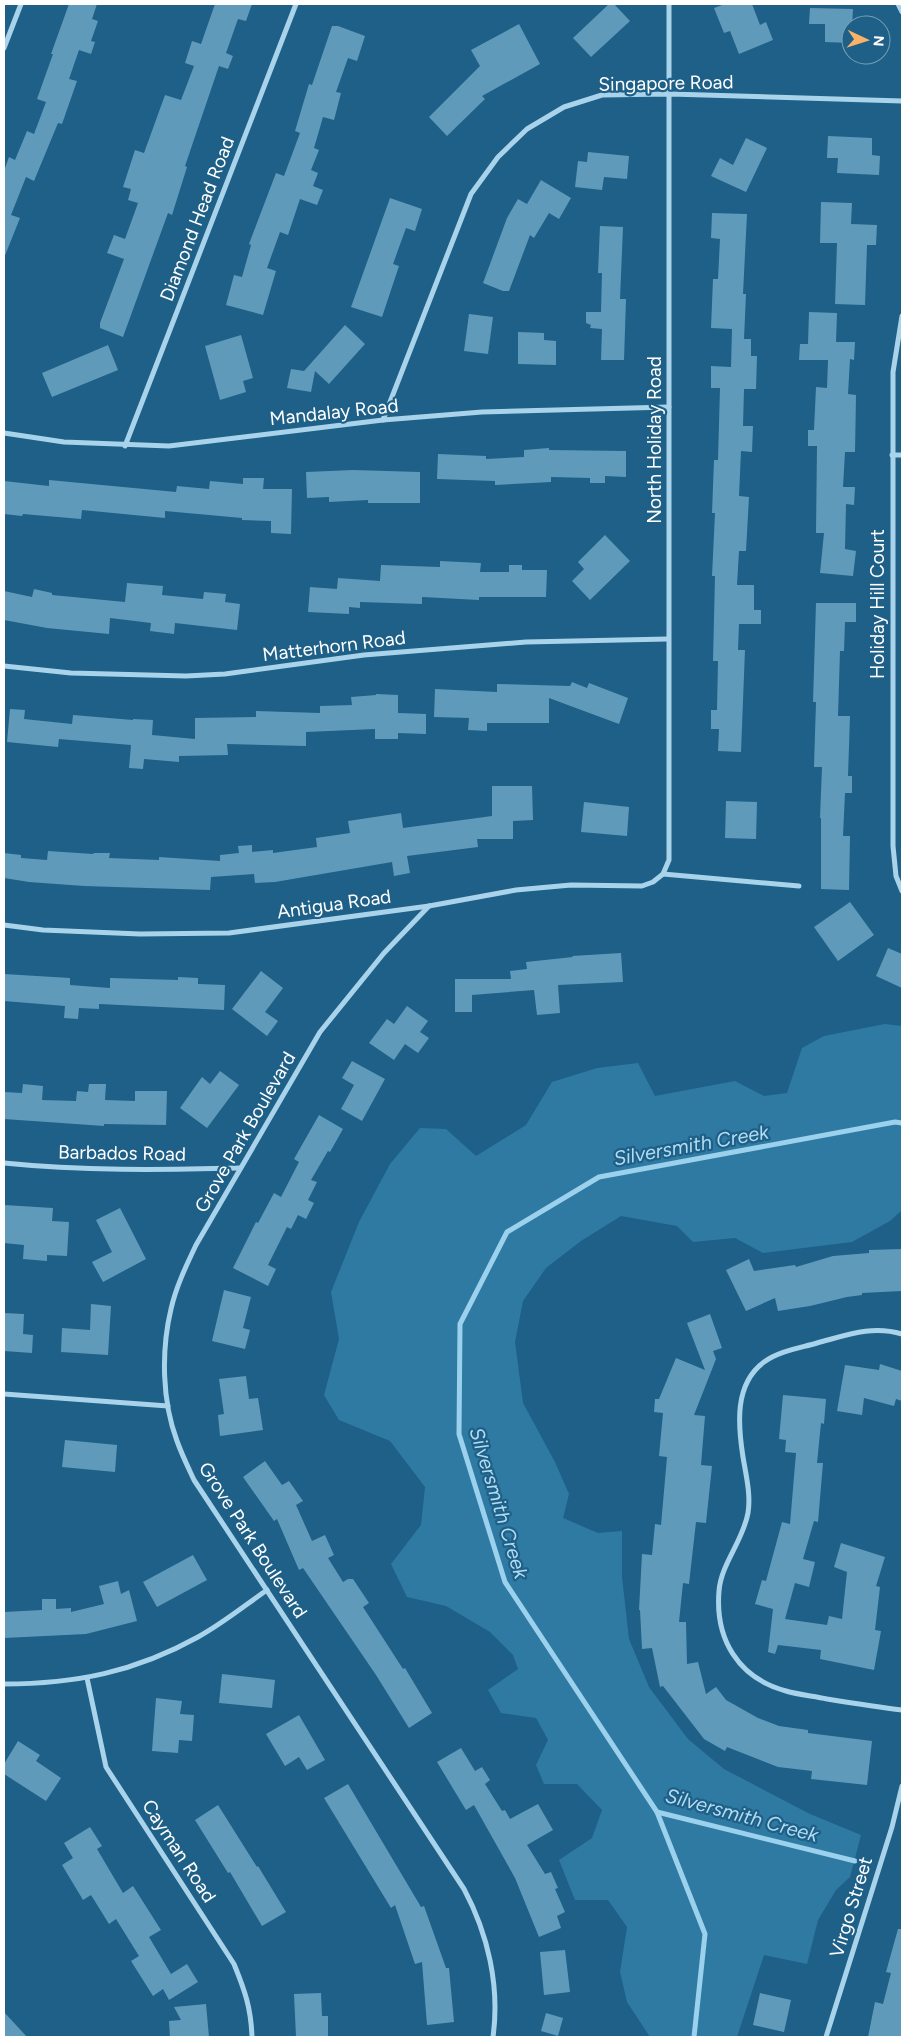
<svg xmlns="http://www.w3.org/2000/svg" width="906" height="2041" font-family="Figtree,sans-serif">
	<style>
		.green { fill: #2f7aa3 }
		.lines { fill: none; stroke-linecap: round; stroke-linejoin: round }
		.stream { stroke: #9bd1ec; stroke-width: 5 }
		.building { fill: #609abb }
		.minor { stroke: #a8d3eb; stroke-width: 5 }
		.labels { text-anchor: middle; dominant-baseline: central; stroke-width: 4.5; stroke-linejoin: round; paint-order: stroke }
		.street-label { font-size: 19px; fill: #fff; stroke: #1e6087 }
		.water-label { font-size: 20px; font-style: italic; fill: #b3dcf2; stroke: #1e6087 }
	</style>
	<rect width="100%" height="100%" fill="#1e6087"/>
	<path class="green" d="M885,1024L902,1026V1210L890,1221L852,1242L763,1253L735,1238L693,1242L677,1226L621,1216L581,1241L546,1268L523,1301L515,1342L523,1403L555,1462L569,1494L563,1518L598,1533L622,1531V1577L629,1639L649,1687L688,1739L724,1769L810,1814L861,1835L850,1877L836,1890L818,1920L807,1964L764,1955L737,2037H650L627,2002L620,1972L627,1927L608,1900H575L559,1860L592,1838L602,1810L577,1784H544L536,1765L548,1740L536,1718L501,1713L488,1690L518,1669L513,1655L490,1632L446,1606L407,1597L391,1564L421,1525L425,1487L390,1441L339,1420L324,1395L339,1339L331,1292L359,1222L390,1164L420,1128L446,1129L476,1156L526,1125L552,1082L597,1068L638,1063L655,1096L735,1081L764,1096L787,1093L802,1048L824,1036Z"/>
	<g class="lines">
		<g class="stream">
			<path d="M657,1812L705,1934L694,2037"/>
			<path d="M855,1861L657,1812L505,1582L459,1434L460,1324L507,1232L599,1177L895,1122L902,1123"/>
		</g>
	</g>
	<g class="building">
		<path d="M69,4H97L92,19L98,21L91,41L95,42L91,54L79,50L69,79L77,81L62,124L58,123L34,181L26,177L11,215L20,218L4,258V171L9,157L15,160L27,131L34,134L46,102L37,99L53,54H51Z"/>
		<path d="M215,4H252L246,21L238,19L226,53L233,56L228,69L219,66L185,166L187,167L172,215L168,213L123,337L100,328V323L124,259L107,253L114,235L125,239L138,203L128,200L131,189L123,187L135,150L144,153L165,95L181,100L194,66L185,63L192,41L201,44Z"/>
		<path d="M609,4H614L630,21L591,57L573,38Z"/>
		<path d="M725,4H752L760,25L766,22L773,40L739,54L730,31L724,33L714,8Z"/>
		<path d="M810,8L853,9L851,43L825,42V24H809Z"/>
		<path d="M519,24L540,64L482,96L485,99L447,136L429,117L480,66L471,50Z"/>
		<path d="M332,26H338L365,36L357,61L348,58L336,92L341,93L334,120L323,117L314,148L319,150L311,170L318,173L313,186L323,190L317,205L300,199L288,235L280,232L267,268L276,271L263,315L226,305L234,275L242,277L251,245L249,244L276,173L284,176L300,133L295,131L309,84L312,85Z"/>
		<path d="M828,136L872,138V155L880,156L879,175L837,173L838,158H827Z"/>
		<path d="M746,138L767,148L746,192L711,176L720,158L733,165Z"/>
		<path d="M588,152L629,156L627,179L604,177L602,190L575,187L578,161L587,162Z"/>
		<path d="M541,180L571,198L559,219L549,213L534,238L530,235L509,291H503L483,283L507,218L518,199L527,204Z"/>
		<path d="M390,198L422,209L415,231L406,228L393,264L399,266L382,317L351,307Z"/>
		<path d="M821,202L852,203L851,224L877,225L876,245H867L865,305L835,304L837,243H820Z"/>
		<path d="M712,213L747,214L743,294H746L744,339H751V356H757L756,389H744L743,426H753L752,452L741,451L739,496L749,497L746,551H739L737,585H754V610H761V624H739L738,650H745L741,752L718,751L719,729H711V710H717L718,661H713L715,576H712L715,513H712L714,460H718L720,388H711V366L731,367L732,329L711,328L713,279H718L720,239L711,238Z"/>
		<path d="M600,226L623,227L620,299H626L624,360H601L602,329L590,328L591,325L586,323V312H601L602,273H598Z"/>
		<path d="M809,312L837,313L836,342H855L854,360L850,359L848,394L856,395L855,452H845L843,487H855L854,505L846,504L845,549L856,551L853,576L820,573L824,533H816L817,446H808V430H814L816,387L827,388L828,360H799L800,344H808Z"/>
		<path d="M469,314L493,317L488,354L464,351Z"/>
		<path d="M345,325L365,344L329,384L315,371L311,392L287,388L291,369L304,371Z"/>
		<path d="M518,332L544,333V340L556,341V365L518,364Z"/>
		<path d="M241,335L253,378L243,381L246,392L220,400L205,346Z"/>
		<path d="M108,345L118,370L52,397L42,373Z"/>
		<path d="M549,448V450L626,451V477L605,476V483H590V478L551,477V482L495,485V481L437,479L438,454L486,456V459L524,457V450Z"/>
		<path d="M353,470L420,472V503H368V500L329,502V497L307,498L306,472Z"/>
		<path d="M243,478H264L263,489H292L291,534L271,533V521L242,520V518L165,511V518L82,510L81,519L23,514L22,516L4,514V481L49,486V480L176,492L177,486L209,489L210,481L243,484Z"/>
		<path d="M605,535L630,561L590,600L572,581L584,569L578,562Z"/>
		<path d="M440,561L481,563L480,572H509V565H522V570H547L546,597H479V600L422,597V604L360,602V608L349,607V614L308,612L310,587L337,589L338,578L380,581L381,565L440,567Z"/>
		<path d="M127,583L163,586L162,595L203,599L204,592L226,594L225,602L240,604L237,630L175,623L174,634L150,631L151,623L110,618L109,634L47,628L4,620V591L32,597L34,589L52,593V595L125,602Z"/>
		<path d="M816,603H856V622H845L844,651H840L838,716H850L848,776H852V793H845L843,836H850L849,890L821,889V818H820L822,767H814L816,702H813Z"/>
		<path d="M572,682L587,688L589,683L628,698L619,724L549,698V723H487V731L468,730L469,718L434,717L435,689L497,692V684L570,686Z"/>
		<path d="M376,694L398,695V713L426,714V734L398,733V739H375V729L306,732V746L227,744L228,755L179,756V762L144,759L143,769L129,768L131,745L59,739L58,747L7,742L10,709L25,710L24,719L72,724L73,715L133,720V719L153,720L152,735L195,739V718L256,717V711L320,713V706L352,705L351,697L376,695Z"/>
		<path d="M492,786H532L533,820L513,821V839H477L478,847L407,856L410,873L394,876L392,862L275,882L255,883L254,874L211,877L210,890L84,886L29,882L4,878V853L21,855V858L47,860L48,851L93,854L94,853H110L109,858L159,860V857L220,861V855L239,853L238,846L252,845V852L273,850V853L317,847L316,838L350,833L348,821L401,813L403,828L492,816Z"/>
		<path d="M726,801L757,802L756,839L725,838Z"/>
		<path d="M584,802L629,807L627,836L581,832Z"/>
		<path d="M850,902L874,935L838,961L814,927Z"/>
		<path d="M888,948L902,954V988L876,976Z"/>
		<path d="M621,953L623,982L558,985L560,1013L537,1015L534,990L472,995V1012H455V979H511L510,971L527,969L526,962L573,957L572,956Z"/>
		<path d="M261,971L283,988L265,1012L278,1021L267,1036L232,1009Z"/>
		<path d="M4,974L70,978V985L110,988V978L178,980V977L198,978V984L225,985L224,1010L99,1004V1009L79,1008L78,1019L64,1018L65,1006L4,1001Z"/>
		<path d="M407,1006L428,1021L420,1032L429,1038L418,1053L405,1044L394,1060L369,1043L387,1019L394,1024Z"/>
		<path d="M352,1061L385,1079L362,1121L341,1109L354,1085L342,1078Z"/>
		<path d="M220,1071L239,1085L207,1128L180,1108L202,1077L210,1084Z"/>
		<path d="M23,1084L43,1086L42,1100L76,1101L77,1091L88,1092L89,1084H106L105,1100L135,1101V1091H167L166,1125L104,1124V1126L4,1119V1092L22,1093Z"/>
		<path d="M319,1115L343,1129L330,1152L328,1151L311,1180L317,1182L308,1200L314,1203L306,1219L298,1215L291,1229L287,1227L268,1265L276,1269L268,1286L233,1268L256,1222L258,1223L274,1193L281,1197L299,1162L294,1159Z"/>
		<path d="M4,1205L53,1208L52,1221L69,1222L67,1256L47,1255V1261L23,1259L24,1245L4,1243Z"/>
		<path d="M120,1208L146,1259L103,1282L92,1262L112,1252L96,1220Z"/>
		<path d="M902,1249V1291L862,1293V1295L847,1297L810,1306L778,1311L775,1298L746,1311L726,1270L749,1259L754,1271L795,1265L796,1267L833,1256L869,1253V1250Z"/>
		<path d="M224,1290L251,1297L243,1328L250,1330L245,1349L212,1341Z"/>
		<path d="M91,1304L111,1306L108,1355L61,1352L62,1328L90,1330Z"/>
		<path d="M4,1313L24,1314L23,1334L33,1335L32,1353L4,1351Z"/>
		<path d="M710,1314L722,1348L713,1351L716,1359L694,1415L705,1416L701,1465L712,1466L706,1523L696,1522L689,1584L683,1583L679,1622H686L687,1664L698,1662L706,1694L716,1687L726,1700L758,1718L779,1726L808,1730V1733L872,1741L867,1785L811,1779L812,1771L778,1767L727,1747L725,1751L704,1739L663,1686L660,1687L652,1648L642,1649L640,1610H639L642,1554L652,1555L655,1524L661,1525L667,1457L659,1456L663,1413L654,1412L655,1399H659L676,1358L705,1370L687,1323Z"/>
		<path d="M880,1364L902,1371V1401L896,1399L894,1406L864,1398L862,1415L837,1411L845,1365L879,1370Z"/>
		<path d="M246,1376L249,1399L258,1398L263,1430L220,1436L218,1415L224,1414L219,1379Z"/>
		<path d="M783,1395L826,1399L824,1424L821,1423L817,1463H823L818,1522L814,1521L803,1559L815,1562L809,1587L795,1583L785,1619L827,1625L829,1616L842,1619L847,1572L834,1567L841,1543L885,1557L876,1586L880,1587L875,1630L881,1631L874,1670L820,1659L821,1650L778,1645L775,1654L768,1652L773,1609L755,1604L762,1580L766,1581L782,1522L790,1524L796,1453L785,1452L786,1440L779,1439Z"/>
		<path d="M65,1440L117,1445L115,1472L62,1467Z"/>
		<path d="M265,1461L282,1485L289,1481L303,1501L296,1505L312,1541L325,1535L334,1555L328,1558L343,1582L348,1579H353L369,1603L363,1607L403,1669L405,1668L432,1713L409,1728L376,1675L303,1568L299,1570L277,1519L274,1521L243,1477Z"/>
		<path d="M193,1555L207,1580L157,1607L143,1582Z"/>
		<path d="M118,1581L121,1594L129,1590L137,1621L86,1634L4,1638V1612L42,1610V1599H56V1609L71,1608V1612L104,1604L99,1586Z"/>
		<path d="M222,1674L275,1680L272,1708L219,1703Z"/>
		<path d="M156,1698L182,1701L180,1714L194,1715L192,1741L179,1740L178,1753L152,1751Z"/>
		<path d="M299,1715L325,1760L307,1770L299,1757L285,1766L266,1734Z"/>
		<path d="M18,1741L40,1755L36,1761L61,1778L46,1801L4,1774V1764Z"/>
		<path d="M461,1748L475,1771L482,1767L490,1780L485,1784L502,1811L505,1810L510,1819L538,1804L553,1830L527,1845L545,1874L551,1872L558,1888L555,1889L565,1912L557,1916L561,1928L539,1937L515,1878L474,1805L466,1810L437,1762Z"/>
		<path d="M348,1784L421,1907L424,1906L446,1968H449L454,2022L427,2025L422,1962L415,1964L395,1905L391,1908L324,1798Z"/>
		<path d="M218,1805L257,1867L258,1866L286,1912L262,1926L230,1872L228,1873L195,1820Z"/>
		<path d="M90,1827L102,1846L97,1849L123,1893L133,1886L161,1930L149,1937L171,1974L187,1964L198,1982L169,2000L163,1989L153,1996L131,1961L139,1956L116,1919L109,1924L91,1895L83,1900L62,1865L73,1858L64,1843Z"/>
		<path d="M898,1929H902V2037H868L875,2002L883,2004L891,1973L886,1972Z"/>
		<path d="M565,1950L570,1992L544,1995L540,1952Z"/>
		<path d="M321,1993L322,2016H328V2037H296L294,1994Z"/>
		<path d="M760,1993L791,2000L784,2032L753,2025Z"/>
		<path d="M206,2004L209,2037H170L169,2021L181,2020L174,2007Z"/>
		<path d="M4,2012L27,2037H4Z"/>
		<path d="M546,2013L563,2018L558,2036L541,2031Z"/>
	</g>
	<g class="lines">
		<g class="minor">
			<path d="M898,4L902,12"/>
			<path d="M4,48L21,4"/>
			<path d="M902,316L893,372V846L896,876L902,891"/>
			<path d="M383,420L471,194L498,157L527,129L564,107L602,95L670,94L902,101"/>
			<path d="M4,433L64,442L169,446L383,420L482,412L669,407"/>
			<path d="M125,446L296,4"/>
			<path d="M892,455H902"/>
			<path d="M4,666L71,673L186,676L225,674L364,655L526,642L668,639"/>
			<path d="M663,874L799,886"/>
			<path d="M429,906L384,953L320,1032L196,1245C186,1266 176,1287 171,1309C161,1351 162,1401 177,1441C182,1455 188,1467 194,1480L464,1889C488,1934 500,1986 493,2037"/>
			<path d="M4,925L43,930L140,934L229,933L429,906L516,890L571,885L642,886L653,882L663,874L669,860V4"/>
			<path d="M4,1163C82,1171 161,1170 240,1168"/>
			<path d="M902,1334C872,1325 847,1335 817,1343C800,1348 779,1351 764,1362C734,1384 738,1425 743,1457C746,1475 751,1495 748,1513C743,1541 721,1564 719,1591C715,1639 738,1678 786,1691C799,1695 814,1696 827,1699C852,1703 877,1707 902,1710"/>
			<path d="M4,1394L168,1406"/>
			<path d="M87,1678L106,1767L234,1964C245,1991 251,2008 252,2037"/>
			<path d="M4,1684C75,1684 135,1672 198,1637C222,1624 244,1606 267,1590"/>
			<path d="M826,2037L892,1827L902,1786"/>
		</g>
	</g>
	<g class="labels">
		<g class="street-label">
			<text transform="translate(666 83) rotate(-1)">Singapore Road</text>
			<text transform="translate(197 219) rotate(-69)">Diamond Head Road</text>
			<text transform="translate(334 412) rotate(-6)">Mandalay Road</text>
			<text transform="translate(654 440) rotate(-90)">North Holiday Road</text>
			<text transform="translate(877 604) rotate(-90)">Holiday Hill Court</text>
			<text transform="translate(334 646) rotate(-7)">Matterhorn Road</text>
			<text transform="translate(334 904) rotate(-8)">Antigua Road</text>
			<text transform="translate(245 1132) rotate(-60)">Grove Park Boulevard</text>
			<text transform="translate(122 1153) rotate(1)">Barbados Road</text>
			<text transform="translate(253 1540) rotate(57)">Grove Park Boulevard</text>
			<text transform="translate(179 1851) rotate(57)">Cayman Road</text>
			<text transform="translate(851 1907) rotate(-73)">Virgo Street</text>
		</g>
		<g class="water-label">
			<text transform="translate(691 1145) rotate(-10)">Silversmith Creek</text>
			<text transform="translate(499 1503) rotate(73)">Silversmith Creek</text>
			<text transform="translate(742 1815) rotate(15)">Silversmith Creek</text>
		</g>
	</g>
	<rect width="906" height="2041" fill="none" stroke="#ffffff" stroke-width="10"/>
	<g transform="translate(866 40) rotate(94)"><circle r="24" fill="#1e6087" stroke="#78a0b7"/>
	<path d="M0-4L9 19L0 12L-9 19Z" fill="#f9b267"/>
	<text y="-8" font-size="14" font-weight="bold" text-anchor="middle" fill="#ffffff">N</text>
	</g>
</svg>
